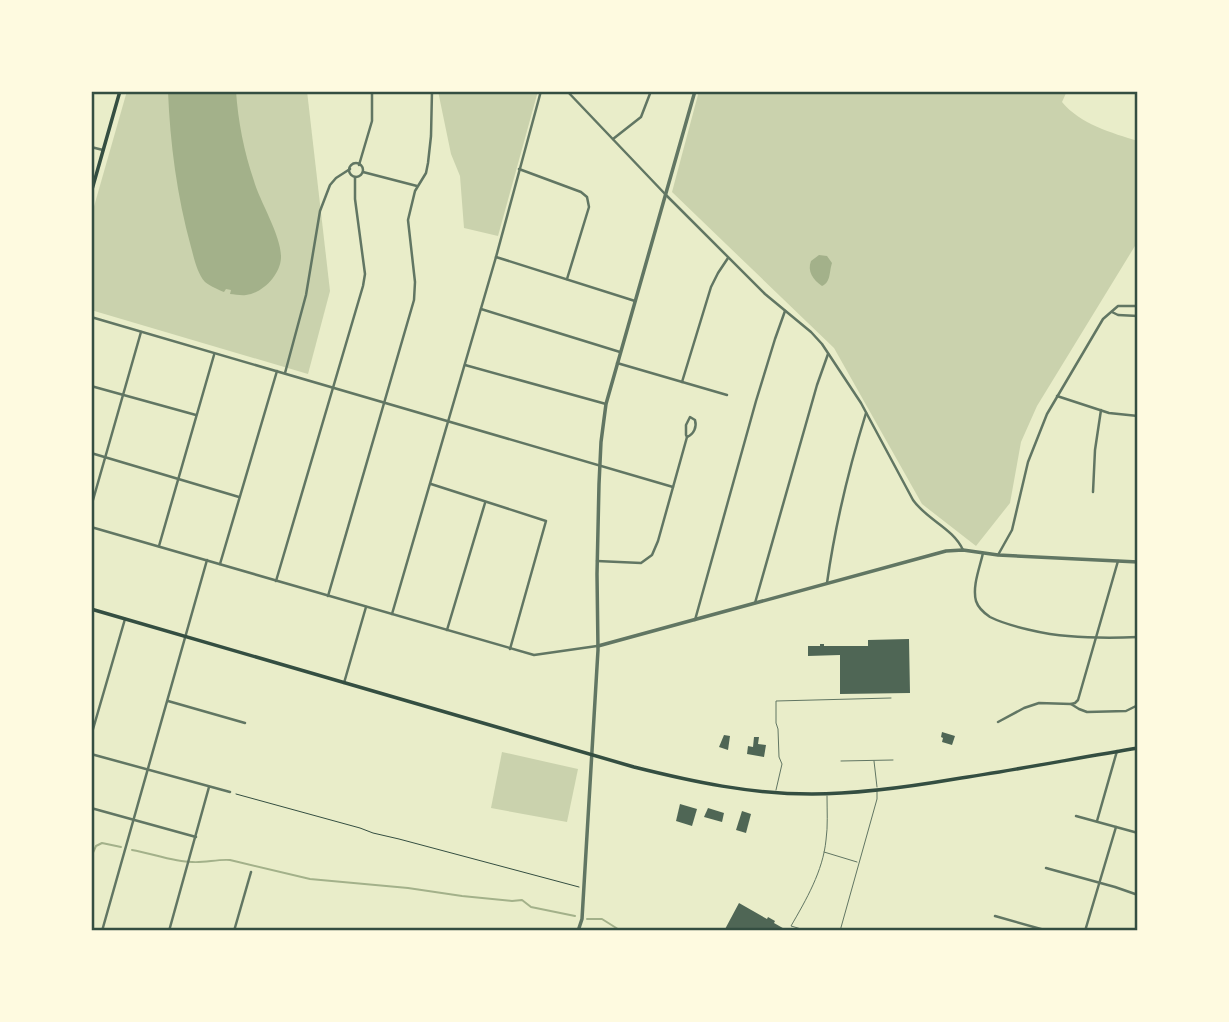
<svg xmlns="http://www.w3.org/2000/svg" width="1229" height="1022" font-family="'Alegreya Sans',sans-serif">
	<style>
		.green { fill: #cad2ad }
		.water { fill: #a3b18a }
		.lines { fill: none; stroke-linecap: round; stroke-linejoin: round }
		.stream { stroke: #a3b18a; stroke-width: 2 }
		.building { fill: #4f6655 }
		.path { stroke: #344e41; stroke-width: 1 }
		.service { stroke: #617663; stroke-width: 1 }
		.minor { stroke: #617663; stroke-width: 2.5 }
		.tertiary { stroke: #617663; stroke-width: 3.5 }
		.secondary { stroke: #344e41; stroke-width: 3.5 }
		.neatline { fill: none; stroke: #344e41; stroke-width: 2.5 }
	</style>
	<rect width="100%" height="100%" fill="#e9edc9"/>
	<g class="green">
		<path d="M127,91H307L330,291L308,374L91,310V217Z"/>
		<path d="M438,91H538L498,236L464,228L460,176L451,154Z"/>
		<path d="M699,91H1067L1062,102C1080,124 1112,133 1138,141V241L1037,406L1021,442L1010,503L976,546L922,504L834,348L672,192Z"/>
		<path d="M502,752L578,769L567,822L491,808Z"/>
	</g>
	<g class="water">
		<path d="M168,91H236C238,121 244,152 254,181C260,202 282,237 281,258C280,275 263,293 246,295C241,296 235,294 230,294L231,290L226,289L224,292C219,290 210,286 205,282C197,273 194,258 191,247C177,196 170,143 168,91Z"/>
		<path d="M819,255L827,256L832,263C829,272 831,282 822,286C813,280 807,271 811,261Z"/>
	</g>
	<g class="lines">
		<g class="stream">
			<path d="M132,850C151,853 173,862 192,862C205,863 217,859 230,860L310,879L408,888L462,896L512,901L522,900L531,907L575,916"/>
			<path d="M91,857L96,846L102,843L121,847"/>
			<path d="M587,919H602L621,931"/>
		</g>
	</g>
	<g class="building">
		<path d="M909,639L910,693L840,694V655L808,656V646H820V644H824V646H868V640Z"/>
		<path d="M942,732L955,736L952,745L942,742L943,738L941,737Z"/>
		<path d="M724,735L730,736L728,750L719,747Z"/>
		<path d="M754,737H759L758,744L766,745L764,757L747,754L748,746L753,747Z"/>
		<path d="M680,804L697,809L692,826L676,821Z"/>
		<path d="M708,808L724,813L722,822L704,817Z"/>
		<path d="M742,811L751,814L746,833L736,830Z"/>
		<path d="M739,903L767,919L768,917L775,921L774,923L788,931H724Z"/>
	</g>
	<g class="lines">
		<path class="path" d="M236,794L360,828L373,833L399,839L579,887"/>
		<g class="service">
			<path d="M841,761L893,760"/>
			<path d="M874,761L877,787"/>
			<path d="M776,790L782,764L779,757L778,729L776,723V701L891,698"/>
			<path d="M824,852L857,862"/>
			<path d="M808,931L791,926C806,900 823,871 826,840C828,826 827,811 827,796"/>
			<path d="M840,931L877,799V791"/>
		</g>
		<g class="minor">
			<path d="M567,91L666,195L765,294L811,332L822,344L861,403L913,500C927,520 953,528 963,550"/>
			<path d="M613,139L641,117L651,91"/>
			<path d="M91,147L103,150"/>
			<circle cx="356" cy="170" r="7"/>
			<path d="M359,165L372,121V91"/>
			<path d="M519,169L581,192L587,197L589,207L567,279"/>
			<path d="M363,172L417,186"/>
			<path d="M496,257L635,301"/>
			<path d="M481,309L620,352"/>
			<path d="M1112,312L1118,315L1138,316"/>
			<path d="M91,317L673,487"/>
			<path d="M617,363L727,395"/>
			<path d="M465,365L606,404"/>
			<path d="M285,373L306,295L320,211L330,185L336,178L350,169"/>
			<path d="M682,382L711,287L718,273L728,258"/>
			<path d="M91,386L196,415"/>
			<path d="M1057,396L1109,413L1138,416"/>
			<path d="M690,417L695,420C697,427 694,434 687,437L686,435V425Z"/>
			<path d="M91,453L239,497"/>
			<path d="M431,484L546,521L510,649"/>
			<path d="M1093,492L1095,450L1101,410"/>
			<path d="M91,507L141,332"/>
			<path d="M91,527L534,655L597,646"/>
			<path d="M159,546L214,355"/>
			<path d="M983,553C980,567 972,586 976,601C978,607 984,613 990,617C1008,626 1047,635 1068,636C1091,638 1115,638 1138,637"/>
			<path d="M998,555L1012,530L1028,462L1047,414L1103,319L1118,306H1138"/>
			<path d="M597,561L641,563L652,555L658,541L687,437"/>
			<path d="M220,564L277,371"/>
			<path d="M276,581L363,286L365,274L355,199V177"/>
			<path d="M827,583C835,526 849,468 866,413"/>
			<path d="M328,596L414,300L415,282L408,220L415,191L426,173L428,163L431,136L432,91"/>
			<path d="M755,603L817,385L828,354"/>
			<path d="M392,614L496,257L541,91"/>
			<path d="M695,620L756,401L775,339L785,311"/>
			<path d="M447,630L485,503"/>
			<path d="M344,683L366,607"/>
			<path d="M168,701L245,723"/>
			<path d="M1071,704L1075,703L1078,700L1118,561"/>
			<path d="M998,722L1024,708L1039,703L1071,704L1079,709L1087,712L1126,711L1138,705"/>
			<path d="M91,736L125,619"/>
			<path d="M91,754L230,792"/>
			<path d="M91,808L196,837"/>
			<path d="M1076,816L1138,833"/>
			<path d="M1097,821L1117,751"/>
			<path d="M1046,868L1115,887L1138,895"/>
			<path d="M995,916L1048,931"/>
			<path d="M102,931L207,560"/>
			<path d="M169,931L209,787"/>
			<path d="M234,931L251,872"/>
			<path d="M1085,931L1116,827"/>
		</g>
		<g class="tertiary">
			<path d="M598,646L946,551L963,550L998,555L1138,562"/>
			<path d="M578,931L582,919L598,650L597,574L599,484L601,442L606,404L695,91"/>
		</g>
		<g class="secondary">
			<path d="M91,193L120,91"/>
			<path d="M91,609L634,767C694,782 750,794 812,794C860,794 908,787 955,779C1016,770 1077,758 1138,748"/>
		</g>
	</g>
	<rect width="1229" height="1022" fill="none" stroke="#fefae0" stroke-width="186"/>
	<rect x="93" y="93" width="1043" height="836" class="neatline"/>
</svg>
